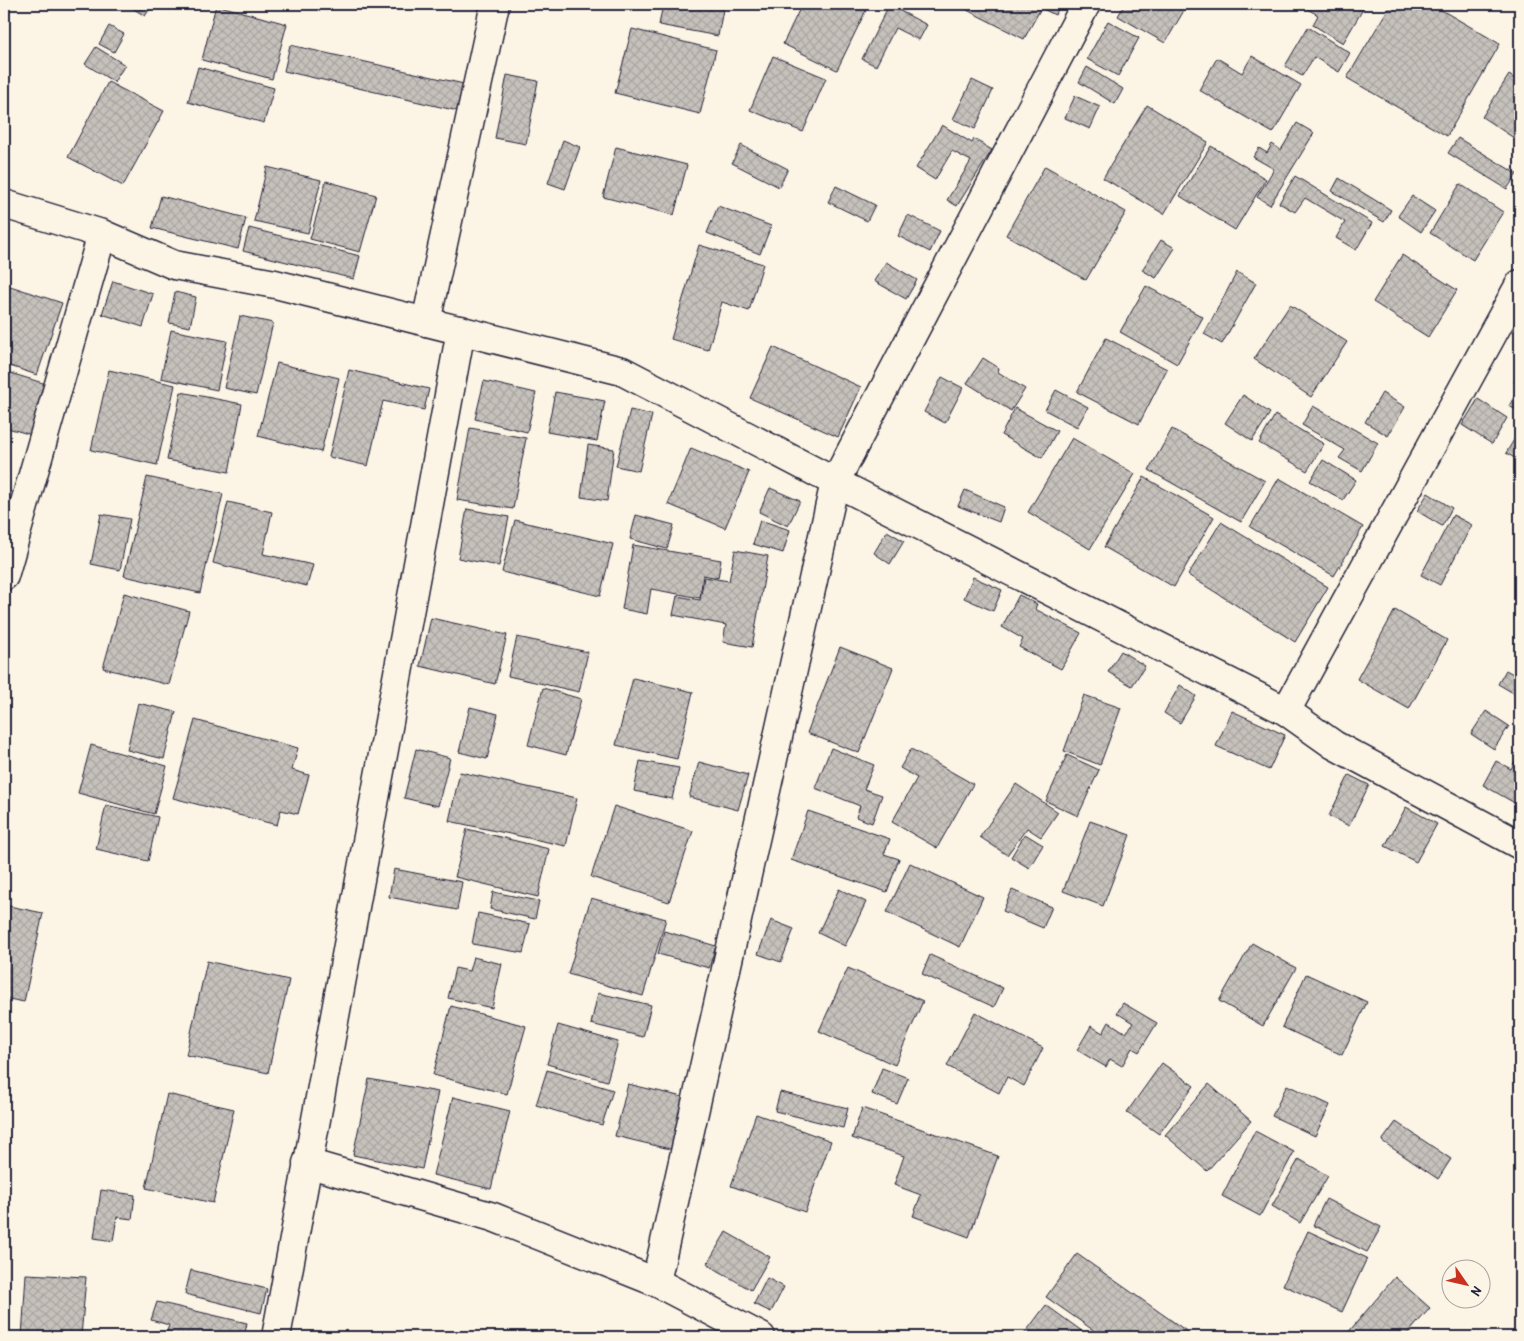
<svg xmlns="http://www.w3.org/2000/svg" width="1524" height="1341" font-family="'Patrick Hand',sans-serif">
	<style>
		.building { fill: url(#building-cross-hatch); stroke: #22223b }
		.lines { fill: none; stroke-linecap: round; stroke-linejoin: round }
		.minor-casing { stroke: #22223b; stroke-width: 31 }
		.minor { stroke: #fcf5e5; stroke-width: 28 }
	</style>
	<defs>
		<pattern id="building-cross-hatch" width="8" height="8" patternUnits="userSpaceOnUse" patternTransform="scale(1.25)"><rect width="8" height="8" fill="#c6c1bb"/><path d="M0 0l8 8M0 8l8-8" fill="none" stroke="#aaa6a2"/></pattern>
	</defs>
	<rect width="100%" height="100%" fill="#fcf5e5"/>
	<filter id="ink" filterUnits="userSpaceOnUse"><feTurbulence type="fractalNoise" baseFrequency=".02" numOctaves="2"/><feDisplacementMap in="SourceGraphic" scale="10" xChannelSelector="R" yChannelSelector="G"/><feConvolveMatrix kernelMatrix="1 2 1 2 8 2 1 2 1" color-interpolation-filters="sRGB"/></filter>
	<g filter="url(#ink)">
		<g class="building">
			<path d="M126,4H153L145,16Z"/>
			<path d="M663,4H724L718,36L659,25Z"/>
			<path d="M802,4H869L837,70L783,44Z"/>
			<path d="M971,4H1061L1055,15L1041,8L1024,39L967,10Z"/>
			<path d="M1125,4H1180L1186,7L1165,43L1118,16Z"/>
			<path d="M1303,4H1366L1343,43L1313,25L1318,15L1302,6Z"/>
			<path d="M1391,4H1431L1500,44L1447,136L1347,78Z"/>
			<path d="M216,5L287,24L272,79L202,60Z"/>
			<path d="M889,5L927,25L919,40L895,28L876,66L862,59Z"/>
			<path d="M1108,21L1139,38L1118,76L1087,59Z"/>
			<path d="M109,26L124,34L114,52L99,44Z"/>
			<path d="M1308,27L1350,53L1339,72L1314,57L1302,76L1285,66Z"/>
			<path d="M632,29L716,50L700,114L615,93Z"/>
			<path d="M290,45L464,84L458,111L284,71Z"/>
			<path d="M96,47L125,65L114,82L85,64Z"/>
			<path d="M773,56L826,78L803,132L750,110Z"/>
			<path d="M1252,56L1301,85L1273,133L1199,90L1217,58L1242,73Z"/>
			<path d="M198,67L274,88L264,123L188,102Z"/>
			<path d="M1087,67L1123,89L1115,104L1079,82Z"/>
			<path d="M507,75L538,81L526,144L495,138Z"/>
			<path d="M1509,75L1520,82V142L1482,117Z"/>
			<path d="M972,80L993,90L975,129L953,119Z"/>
			<path d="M108,82L164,111L123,186L68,157Z"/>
			<path d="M1075,96L1100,107L1090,129L1065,118Z"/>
			<path d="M1147,105L1208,142L1164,214L1103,178Z"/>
			<path d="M1297,123L1314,133L1270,205L1257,197L1274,169L1253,157L1259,148L1267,153L1272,144L1281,150Z"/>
			<path d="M942,125L972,143L974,139L992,150L957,206L947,200L971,161L952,151L935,180L916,168Z"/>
			<path d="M1458,138L1517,174L1507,189L1448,153Z"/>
			<path d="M563,140L580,147L565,189L548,183Z"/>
			<path d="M741,145L788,169L779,187L732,163Z"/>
			<path d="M1211,146L1266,179L1235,230L1180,196Z"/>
			<path d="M616,147L687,165L674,215L603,197Z"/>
			<path d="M1045,166L1126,212L1086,280L1006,235Z"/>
			<path d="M267,167L321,180L308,233L254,221Z"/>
			<path d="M1295,176L1372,223L1356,250L1336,238L1345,222L1305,198L1295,212L1279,203Z"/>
			<path d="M1339,178L1391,210L1384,222L1332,191Z"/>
			<path d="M326,181L376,195L360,252L310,239Z"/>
			<path d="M1460,184L1503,212L1473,260L1430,233Z"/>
			<path d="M836,186L875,205L867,221L828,202Z"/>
			<path d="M161,196L246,218L238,249L152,228Z"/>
			<path d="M1412,196L1435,211L1421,232L1398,216Z"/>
			<path d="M718,206L771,226L760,254L707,233Z"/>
			<path d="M908,215L940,231L930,252L898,236Z"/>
			<path d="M249,228L360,256L354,279L243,251Z"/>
			<path d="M1161,240L1175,248L1156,278L1142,270Z"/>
			<path d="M699,245L763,264L749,311L722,302L708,350L671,339Z"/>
			<path d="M1402,255L1457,290L1428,337L1373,302Z"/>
			<path d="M886,262L917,280L906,299L874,281Z"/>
			<path d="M1237,272L1256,283L1222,344L1204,334Z"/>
			<path d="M113,281L153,294L143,327L102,314Z"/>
			<path d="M4,284L62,303L37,375L4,364Z"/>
			<path d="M1146,286L1203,317L1177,364L1120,332Z"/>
			<path d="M175,292L196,297L190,327L169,323Z"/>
			<path d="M1290,305L1347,342L1311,397L1254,359Z"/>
			<path d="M240,316L273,323L256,395L224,388Z"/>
			<path d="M171,330L227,341L217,390L161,378Z"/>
			<path d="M1106,338L1167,369L1139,424L1077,392Z"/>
			<path d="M773,347L861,387L838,437L750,398Z"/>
			<path d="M983,358L999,368L998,372L1025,389L1011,411L967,383Z"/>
			<path d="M277,363L339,378L321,452L258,436Z"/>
			<path d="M109,370L175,385L157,465L91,450Z"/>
			<path d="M349,370L429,389L424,410L383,401L368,466L329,457Z"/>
			<path d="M4,371L46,384L32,435L4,427Z"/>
			<path d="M1520,372V386L1514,382Z"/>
			<path d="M942,377L963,388L945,423L924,412Z"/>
			<path d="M484,381L536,393L527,432L475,419Z"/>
			<path d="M1056,390L1088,407L1077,427L1045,410Z"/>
			<path d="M1518,390L1520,392V412L1509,406Z"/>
			<path d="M181,392L242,404L229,472L167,460Z"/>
			<path d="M555,392L605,401L597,441L547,432Z"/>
			<path d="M1382,393L1405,407L1388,436L1365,422Z"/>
			<path d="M1243,395L1270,413L1252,441L1225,423Z"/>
			<path d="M1478,399L1507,418L1492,444L1462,425Z"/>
			<path d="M1313,406L1378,443L1362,471L1339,458L1345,450L1302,425Z"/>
			<path d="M1015,408L1057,431L1042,458L1001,435Z"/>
			<path d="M630,410L652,415L639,471L616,466Z"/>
			<path d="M1275,415L1324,444L1307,471L1259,443Z"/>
			<path d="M470,428L526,438L513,509L457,500Z"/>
			<path d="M1172,429L1265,481L1241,522L1149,470Z"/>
			<path d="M1520,430V461L1506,453Z"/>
			<path d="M1072,438L1135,474L1090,549L1028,512Z"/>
			<path d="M588,445L614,449L607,501L581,497Z"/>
			<path d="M691,448L749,472L725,528L668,504Z"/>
			<path d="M1323,460L1356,480L1343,500L1310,481Z"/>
			<path d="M147,477L223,494L200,593L124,576Z"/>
			<path d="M1144,477L1214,517L1174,587L1104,547Z"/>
			<path d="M1279,478L1363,527L1334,576L1250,527Z"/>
			<path d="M770,488L800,501L788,526L759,512Z"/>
			<path d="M965,490L1004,507L999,522L958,506Z"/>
			<path d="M1428,493L1452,508L1442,526L1417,511Z"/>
			<path d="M228,502L272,512L263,554L313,565L307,586L213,563Z"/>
			<path d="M467,509L509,517L499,566L458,558Z"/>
			<path d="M101,514L130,519L120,570L91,564Z"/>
			<path d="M636,515L674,525L667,549L630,539Z"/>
			<path d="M1453,515L1472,525L1440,585L1421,575Z"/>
			<path d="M515,520L613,544L600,596L502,572Z"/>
			<path d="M760,520L790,530L783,553L753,544Z"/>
			<path d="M1221,522L1328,587L1295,642L1188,575Z"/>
			<path d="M887,531L904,541L890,564L874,553Z"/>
			<path d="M633,545L721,560L718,578L703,575L700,598L651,589L647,614L622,609Z"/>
			<path d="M735,550L768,556L752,647L723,642L726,625L673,615L677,596L700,600L704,577L729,581Z"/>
			<path d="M973,577L1002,590L993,611L964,598Z"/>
			<path d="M124,593L189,611L169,685L103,668Z"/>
			<path d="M1019,595L1037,604L1035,609L1081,633L1061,669L1019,647L1023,639L1002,627Z"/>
			<path d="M1395,610L1447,640L1409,709L1357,679Z"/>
			<path d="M431,618L507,635L495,684L420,666Z"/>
			<path d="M517,637L588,652L579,692L508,676Z"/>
			<path d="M840,647L893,668L859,753L807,733Z"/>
			<path d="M1121,651L1145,666L1132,686L1108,672Z"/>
			<path d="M1506,670L1520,678V697L1498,684Z"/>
			<path d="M633,678L693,692L677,759L616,745Z"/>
			<path d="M1180,685L1196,696L1180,723L1164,713Z"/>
			<path d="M543,688L581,699L566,755L528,745Z"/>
			<path d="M1084,695L1121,708L1100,765L1064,751Z"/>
			<path d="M138,703L176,712L164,759L127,750Z"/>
			<path d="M470,707L498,714L487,759L459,752Z"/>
			<path d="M1232,711L1285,735L1269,770L1216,746Z"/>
			<path d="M1486,711L1509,726L1494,749L1471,734Z"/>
			<path d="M195,720L298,748L292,770L309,775L298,814L281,810L277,825L173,798Z"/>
			<path d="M91,745L167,766L154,814L78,793Z"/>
			<path d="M831,748L874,765L864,789L882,795L872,823L856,817L860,806L815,788Z"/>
			<path d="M416,749L450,758L438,806L404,798Z"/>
			<path d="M911,749L973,784L937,848L892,822L917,778L900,768Z"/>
			<path d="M1520,752V806L1483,785L1496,761L1511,769Z"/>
			<path d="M1067,755L1099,770L1078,816L1046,801Z"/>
			<path d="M640,761L679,768L672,799L634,791Z"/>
			<path d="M699,762L748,775L738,810L689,797Z"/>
			<path d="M460,772L577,798L566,846L449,821Z"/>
			<path d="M1349,775L1369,785L1349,826L1329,816Z"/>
			<path d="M1016,784L1058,812L1041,837L1027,828L1007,855L980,837Z"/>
			<path d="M106,805L158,817L148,861L96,849Z"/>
			<path d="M614,806L693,831L669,902L591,877Z"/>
			<path d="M1406,807L1437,824L1416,862L1385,846Z"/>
			<path d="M808,811L890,839L884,854L899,859L887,892L791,860Z"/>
			<path d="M1090,821L1130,835L1103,906L1063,891Z"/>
			<path d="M467,829L549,849L538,897L455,877Z"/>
			<path d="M1025,834L1043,845L1029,868L1011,857Z"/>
			<path d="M910,863L983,897L960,947L887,912Z"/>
			<path d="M394,869L462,882L457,910L389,897Z"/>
			<path d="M839,889L866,902L845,946L818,933Z"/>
			<path d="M1012,890L1052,907L1043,928L1003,911Z"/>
			<path d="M493,892L539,901L535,919L490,909Z"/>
			<path d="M591,898L666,919L643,996L568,974Z"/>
			<path d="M4,905L43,913L24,1002L4,998Z"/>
			<path d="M478,913L530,924L523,953L472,944Z"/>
			<path d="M771,920L794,929L781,962L758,954Z"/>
			<path d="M664,931L716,946L709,968L658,954Z"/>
			<path d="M1252,943L1296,968L1263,1026L1219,1001Z"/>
			<path d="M930,955L1003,988L994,1007L922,974Z"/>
			<path d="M473,957L502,964L492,1008L448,998L455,968L469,971Z"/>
			<path d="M207,961L289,980L268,1073L186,1055Z"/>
			<path d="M848,968L923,1001L895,1065L819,1031Z"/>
			<path d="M1306,974L1367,1002L1342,1055L1282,1027Z"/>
			<path d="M598,993L651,1005L643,1037L591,1024Z"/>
			<path d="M1123,1003L1157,1023L1139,1052L1132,1048L1122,1066L1110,1059L1106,1067L1077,1050L1091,1026L1103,1033L1109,1022L1126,1033L1133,1023L1117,1013Z"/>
			<path d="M451,1006L526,1026L507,1094L433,1075Z"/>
			<path d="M975,1012L1043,1048L1024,1086L1007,1077L999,1093L947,1066Z"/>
			<path d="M558,1025L618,1042L607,1081L547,1064Z"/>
			<path d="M1162,1063L1194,1086L1159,1134L1127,1112Z"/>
			<path d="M882,1068L908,1078L897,1104L872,1094Z"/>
			<path d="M547,1070L613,1090L602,1125L536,1105Z"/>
			<path d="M369,1079L438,1092L422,1169L353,1155Z"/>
			<path d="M628,1084L687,1098L674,1150L615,1136Z"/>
			<path d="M1209,1084L1251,1121L1207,1171L1165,1135Z"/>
			<path d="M1287,1085L1330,1105L1315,1136L1272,1116Z"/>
			<path d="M780,1092L848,1108L843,1128L775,1111Z"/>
			<path d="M167,1094L234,1109L213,1203L146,1188Z"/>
			<path d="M453,1097L510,1111L491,1189L433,1175Z"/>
			<path d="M862,1108L998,1156L969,1237L913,1216L921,1195L894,1185L904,1156L852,1138Z"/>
			<path d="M756,1114L831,1141L805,1212L731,1186Z"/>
			<path d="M1396,1122L1451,1159L1438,1179L1382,1141Z"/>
			<path d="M1255,1131L1294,1152L1260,1216L1222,1196Z"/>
			<path d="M1299,1159L1328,1176L1300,1223L1272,1206Z"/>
			<rect x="4" y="1175" width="1" height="67"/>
			<path d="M101,1190L135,1195L132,1219L117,1217L113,1241L94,1238Z"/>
			<path d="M1326,1199L1381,1227L1367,1252L1313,1225Z"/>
			<path d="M1308,1231L1367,1258L1342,1312L1283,1285Z"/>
			<path d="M726,1232L770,1257L751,1290L707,1264Z"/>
			<rect x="4" y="1247" width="3" height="71"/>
			<path d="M1077,1254L1195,1337H1103L1046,1297Z"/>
			<path d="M191,1270L267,1289L261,1313L185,1294Z"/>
			<path d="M26,1274L86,1277L81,1337H22Z"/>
			<path d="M1395,1277L1430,1308L1405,1337H1349L1346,1335Z"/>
			<path d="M767,1278L784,1287L771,1312L754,1304Z"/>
			<path d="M157,1302L247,1323L244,1337H165L169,1325L151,1320Z"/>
			<path d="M1046,1305L1090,1337H1022Z"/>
			<path d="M881,1329L894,1337H876Z"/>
		</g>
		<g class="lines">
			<defs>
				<g id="minor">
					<path d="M4,204L102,234L174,265L275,284L622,371L835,482L1286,711L1334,745L1520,845"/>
					<path d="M426,322L495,4"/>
					<path d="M4,576L102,234"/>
					<path d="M1286,711L1520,284"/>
					<path d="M307,1163L493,1217L656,1282L761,1337"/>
					<path d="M656,1282L835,482L1086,4"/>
					<path d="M276,1337L461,330"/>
				</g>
			</defs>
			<use href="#minor" class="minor-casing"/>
			<use href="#minor" class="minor"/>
		</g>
	</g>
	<rect width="1524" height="1341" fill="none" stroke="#fcf5e5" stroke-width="20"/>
	<rect x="10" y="10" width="1504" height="1321" fill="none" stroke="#22223b" stroke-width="2" filter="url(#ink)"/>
	<g transform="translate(1466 1284) rotate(124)"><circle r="24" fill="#fcf5e5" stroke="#a5a1a1"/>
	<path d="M0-4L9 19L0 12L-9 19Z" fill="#c8321e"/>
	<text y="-8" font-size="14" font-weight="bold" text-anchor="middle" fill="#22223b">N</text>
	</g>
</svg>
